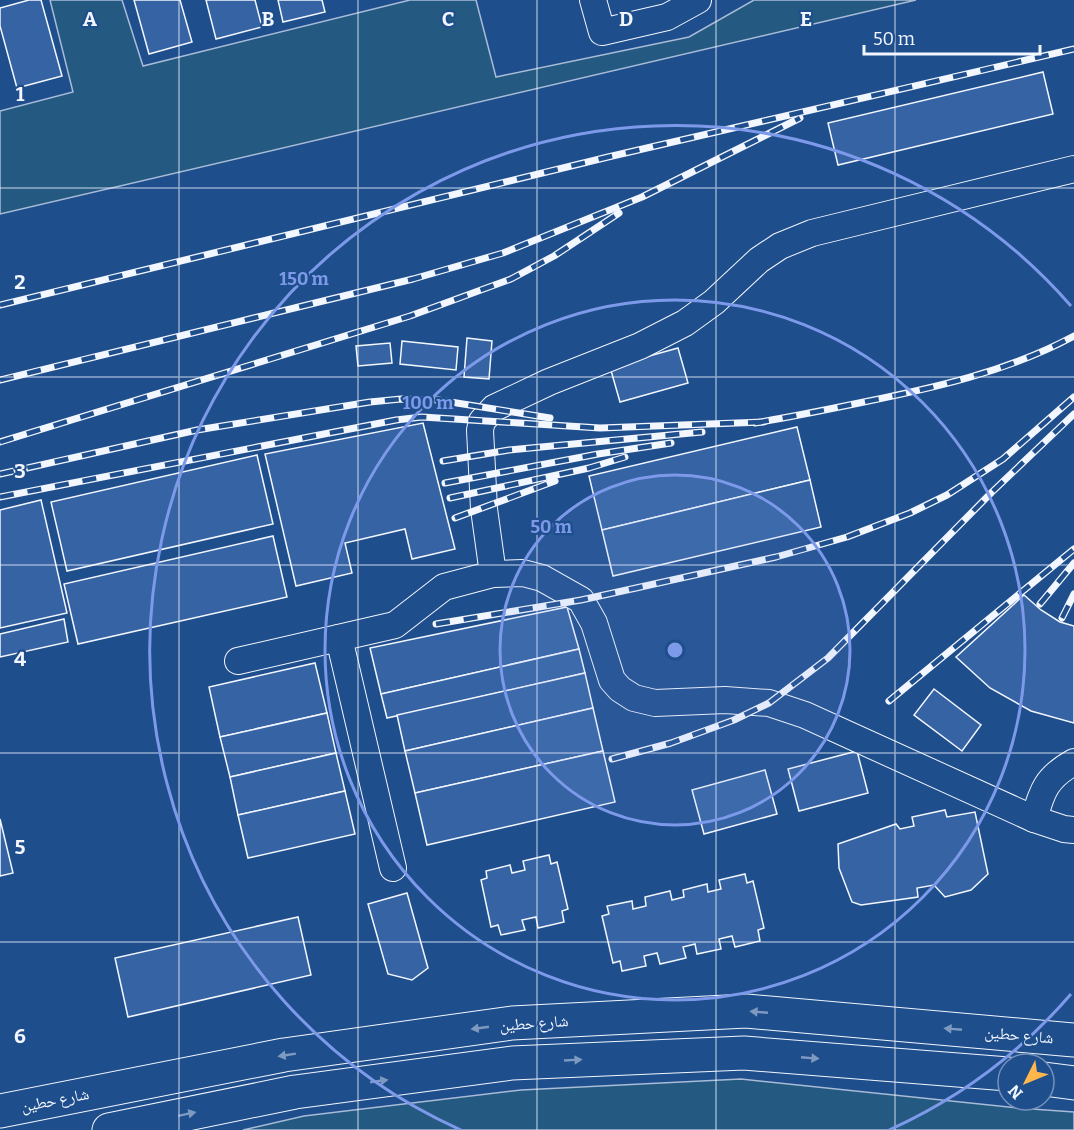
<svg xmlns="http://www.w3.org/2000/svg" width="1074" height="1130" font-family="Bitter,'Noto Naskh Arabic',serif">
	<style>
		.green { fill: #245a82; stroke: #a8bbd7; stroke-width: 1.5 }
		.building { fill: #3563a3; stroke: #f2f6ff; stroke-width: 1.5 }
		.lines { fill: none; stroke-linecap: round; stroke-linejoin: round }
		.minor-casing { stroke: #f2f6ff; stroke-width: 28 }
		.major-casing { stroke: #f2f6ff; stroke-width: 35 }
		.minor { stroke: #1f4e8c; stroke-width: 26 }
		.major { stroke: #1f4e8c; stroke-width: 33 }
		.rail-casing { stroke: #f2f6ff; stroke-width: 7 }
		.rail { stroke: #1f4e8c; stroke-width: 4.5; stroke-dasharray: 14; stroke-linecap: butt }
		.oneway { fill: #7e9ac0 }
		.grid { fill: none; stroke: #f2f6ff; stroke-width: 1.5; stroke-opacity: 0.55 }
		.ring { fill: none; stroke: #7d9aea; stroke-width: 3 }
		.labels { text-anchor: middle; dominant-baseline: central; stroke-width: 4.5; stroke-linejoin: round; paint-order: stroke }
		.street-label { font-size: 16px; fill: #f2f6ff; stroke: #1f4e8c }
		.grid-label { font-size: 20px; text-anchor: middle; font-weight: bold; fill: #f2f6ff; stroke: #1f4e8c; stroke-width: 4.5; stroke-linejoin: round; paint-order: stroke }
		.centre { fill: #7d9aea; stroke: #1f4e8c; stroke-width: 3 }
		.ring-label { font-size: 18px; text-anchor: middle; font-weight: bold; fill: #7d9aea; stroke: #1f4e8c; stroke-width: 4.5; stroke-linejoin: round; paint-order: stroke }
	</style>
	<rect width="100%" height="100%" fill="#1f4e8c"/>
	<g class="green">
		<path d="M50,0H122L143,66L410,0H476L496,77L689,37L754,0H916L0,214V111L73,92Z"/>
		<path d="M741,1079L1018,1108L1074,1112V1130H243L304,1116L521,1090Z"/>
	</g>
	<g class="building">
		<path d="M29,0H41L62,76L17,88L0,26V8Z"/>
		<path d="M134,0H180L192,42L149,54Z"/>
		<path d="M206,0H255L262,27L216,39Z"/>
		<path d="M278,0H322L325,12L283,22Z"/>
		<path d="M1043,72L1053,114L838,165L828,123Z"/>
		<path d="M467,338L492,341L489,379L464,377Z"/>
		<path d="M402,341L458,347L456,370L400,364Z"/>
		<path d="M390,343L392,363L358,366L356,346Z"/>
		<path d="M678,348L688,383L620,402L610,367Z"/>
		<path d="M423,423L455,549L412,559L405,529L345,543L352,573L296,586L265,454Z"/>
		<path d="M797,427L810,480L602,530L589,476Z"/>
		<path d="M257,455L273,524L67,571L51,502Z"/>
		<path d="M810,480L821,527L613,576L602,530Z"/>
		<path d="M41,500L67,613L0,628V510Z"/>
		<path d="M273,536L287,597L78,644L64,584Z"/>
		<path d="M1024,595L1041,610L1060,622L1074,626V723L1031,711L990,688L956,657Z"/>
		<path d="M567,607L579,649L381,694L370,648Z"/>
		<path d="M64,619L68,642L0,657V634Z"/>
		<path d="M579,649L585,673L387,718L381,694Z"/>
		<path d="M315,663L327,713L220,737L209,687Z"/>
		<path d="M585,673L593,708L405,751L397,715Z"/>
		<path d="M934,689L981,725L962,751L914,715Z"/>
		<path d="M593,708L603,751L415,793L405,751Z"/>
		<path d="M327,713L336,753L230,777L220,737Z"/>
		<path d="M603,751L615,802L427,845L415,793Z"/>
		<path d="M857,751L868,793L799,811L788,769Z"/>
		<path d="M336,753L345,791L238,815L230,777Z"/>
		<path d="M765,770L777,814L704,834L692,790Z"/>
		<path d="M345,791L355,834L248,858L238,815Z"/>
		<path d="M945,810L947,817L975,812L988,874L971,890L945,897L934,885L917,888L918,897L861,905L852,902L839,868L838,844L896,824L900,829L914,826L912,817Z"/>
		<path d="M0,819L13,873L0,876Z"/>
		<path d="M549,855L551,864L557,862L568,909L562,911L564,922L538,928L536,917L522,920L525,930L501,935L498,925L491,927L481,880L487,878L486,871L510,865L512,873L525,870L523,861Z"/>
		<path d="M745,874L747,883L753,881L764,928L758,930L760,941L735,947L732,936L719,939L721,949L697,954L695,944L683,947L686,958L660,964L657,953L644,956L646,966L622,971L620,961L613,963L602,916L609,914L607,906L632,901L633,909L646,906L645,897L670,891L672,900L684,897L683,890L707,884L708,892L721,889L719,880Z"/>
		<path d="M407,893L428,968L412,980L388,974L368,904Z"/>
		<path d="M298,917L311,975L128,1017L115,958Z"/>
	</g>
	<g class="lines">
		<defs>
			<g id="minor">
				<path d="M593,0L602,32L667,17L698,0"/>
				<path d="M493,574L484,509L480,430L482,421L494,408L549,382L640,346L685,323L714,302L759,260L780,246L812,233L1074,169"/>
				<path d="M339,638L393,868"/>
				<path d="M238,661L395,625L444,587L493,574L523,573L542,578L581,600L594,623L612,680L620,689L634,698L655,703L725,700L769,703L805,715L1034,819L1064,829L1074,830"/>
				<path d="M1034,819C1042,790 1047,777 1074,762"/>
			</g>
			<g id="major">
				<path d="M1044,1079L1074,1083"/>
				<path d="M0,1111L284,1055L512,1023L746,1011L1074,1040"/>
				<path d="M109,1130L295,1092L512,1063L744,1053L1008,1074"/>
			</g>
		</defs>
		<use href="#minor" class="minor-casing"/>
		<use href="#major" class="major-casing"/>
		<use href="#minor" class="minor"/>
		<use href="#major" class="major"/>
		<defs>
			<g id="rail">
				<path d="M0,305L608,157L1074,49"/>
				<path d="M0,380L413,279L503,253L642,197L800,118"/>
				<path d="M755,423C790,417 825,410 859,403C933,388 1007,372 1074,336"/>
				<path d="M0,442L410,316L511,279L554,256L619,213"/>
				<path d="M443,461L509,450L702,432"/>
				<path d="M0,474L197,430L370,402L401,399L438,400L550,418"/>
				<path d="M445,483L598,454L671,443"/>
				<path d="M0,497L396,420L422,417L600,428L764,422"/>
				<path d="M450,498L589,468L625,457"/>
				<path d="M455,518L555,481"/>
				<path d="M1040,604L1074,563"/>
				<path d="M1062,618L1074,594"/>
				<path d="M436,624L581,600L636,588L776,557L847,537L910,513L947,495L1003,459L1074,397"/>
				<path d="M889,701L1074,549"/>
				<path d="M612,759L671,743L734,720L769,703L828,658L992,492L1074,414"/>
			</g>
		</defs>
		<use href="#rail" class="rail-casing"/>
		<use href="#rail" class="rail"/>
	</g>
	<defs><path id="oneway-solid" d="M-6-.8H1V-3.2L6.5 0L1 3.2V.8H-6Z" transform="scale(1.5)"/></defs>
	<g class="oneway">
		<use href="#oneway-solid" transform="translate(759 1012) rotate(-175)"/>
		<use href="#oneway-solid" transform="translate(480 1028) rotate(172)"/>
		<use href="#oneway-solid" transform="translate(953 1029) rotate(-175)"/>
		<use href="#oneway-solid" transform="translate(287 1055) rotate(171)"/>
		<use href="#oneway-solid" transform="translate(810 1058) rotate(5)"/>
		<use href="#oneway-solid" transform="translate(573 1060) rotate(-3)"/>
		<use href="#oneway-solid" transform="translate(379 1081) rotate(-8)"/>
		<use href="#oneway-solid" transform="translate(187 1114) rotate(-12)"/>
	</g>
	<path class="grid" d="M179,0V1130M358,0V1130M537,0V1130M716,0V1130M895,0V1130M0,188H1074M0,377H1074M0,565H1074M0,753H1074M0,942H1074"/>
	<circle cx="675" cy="650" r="175" fill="#7d9aea" fill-opacity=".12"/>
	<g class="ring">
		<circle cx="675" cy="650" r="175"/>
		<circle cx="675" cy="650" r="350"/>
		<path d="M1071 994A525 525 0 0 1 889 1130M461 1130A525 525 0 1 1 1071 306"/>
	</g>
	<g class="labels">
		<g class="street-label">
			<text transform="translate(534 1023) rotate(-4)">شارع حطين</text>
			<text transform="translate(1019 1035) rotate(5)">شارع حطين</text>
			<text transform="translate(55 1100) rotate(-11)">شارع حطين</text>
		</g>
	</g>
	<g class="grid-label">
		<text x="90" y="26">A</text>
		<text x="268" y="26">B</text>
		<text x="448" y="26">C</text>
		<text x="626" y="26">D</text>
		<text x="806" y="26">E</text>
		<text x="20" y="101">1</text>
		<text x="20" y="289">2</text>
		<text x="20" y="478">3</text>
		<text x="20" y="666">4</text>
		<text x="20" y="854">5</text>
		<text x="20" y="1043">6</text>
	</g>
	<circle cx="675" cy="650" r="9" class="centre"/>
	<g class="ring-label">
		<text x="304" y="285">150 m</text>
		<text x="428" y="409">100 m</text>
		<text x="551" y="533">50 m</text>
	</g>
	<g transform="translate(1026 1082) rotate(227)"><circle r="28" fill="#1f4e8c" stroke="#7391ba" stroke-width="1.5"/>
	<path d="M0-4.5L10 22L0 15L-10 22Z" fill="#ffb74d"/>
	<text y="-9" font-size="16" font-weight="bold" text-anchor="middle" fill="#f2f6ff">N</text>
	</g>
	<path d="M864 45v9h176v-9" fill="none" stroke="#f2f6ff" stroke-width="3"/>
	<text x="873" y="45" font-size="18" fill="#f2f6ff" stroke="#1f4e8c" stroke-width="4.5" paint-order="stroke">50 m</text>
</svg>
